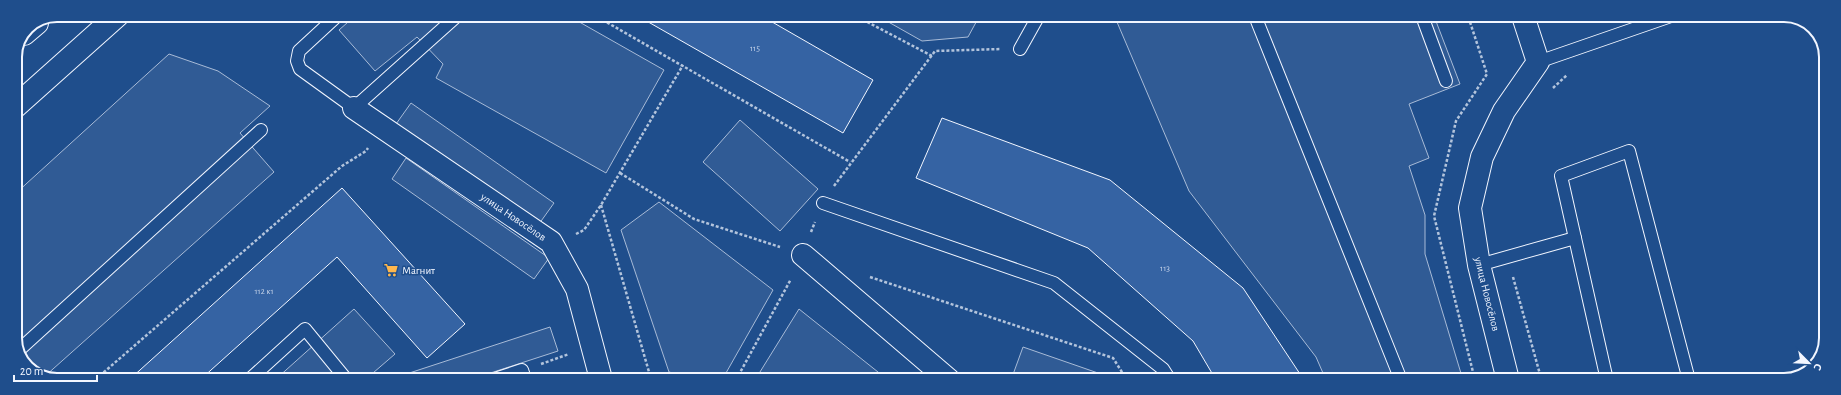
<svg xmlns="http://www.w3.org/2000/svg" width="1841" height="395" font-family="'Alegreya Sans',sans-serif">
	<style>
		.built { fill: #305b95; stroke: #a8bbd7 }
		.building { fill: #3563a3; stroke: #f2f6ff }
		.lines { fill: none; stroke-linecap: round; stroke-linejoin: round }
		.lane-casing { stroke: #f2f6ff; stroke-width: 14 }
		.street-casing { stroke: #f2f6ff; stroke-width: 24 }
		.highway-casing { stroke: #f2f6ff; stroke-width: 24 }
		.path { stroke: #b3c4dc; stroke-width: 2.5; stroke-dasharray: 3 2; stroke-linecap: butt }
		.lane { stroke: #1f4e8c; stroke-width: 12 }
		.street { stroke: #1f4e8c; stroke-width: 22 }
		.highway { stroke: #1f4e8c; stroke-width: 22 }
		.labels { text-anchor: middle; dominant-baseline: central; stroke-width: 3; stroke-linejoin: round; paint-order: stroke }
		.number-label { font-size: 9px; fill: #c3d1e8 }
		.street-label { font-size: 11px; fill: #f2f6ff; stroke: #1f4e8c }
		.poi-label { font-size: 11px; fill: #f2f6ff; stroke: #1f4e8c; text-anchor: start }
		.rim { fill: none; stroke: #f2f6ff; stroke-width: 2 }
	</style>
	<rect width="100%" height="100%" fill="#1f4e8c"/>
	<g class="built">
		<path d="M356,15H567L664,70L606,173L436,78L443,64L417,37L375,71L339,30Z"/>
		<path d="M876,15H980L968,37L922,41Z"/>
		<path d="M1114,15L1434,16L1460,84L1409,104L1429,158L1409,166L1425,215V254L1463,380H1326L1316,357L1189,191Z"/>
		<path d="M169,54L218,71L270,106L240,133L274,172L44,377L27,368L15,343V194Z"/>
		<path d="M411,103L554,203L539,224L396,124Z"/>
		<path d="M740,120L818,189L780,231L703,162Z"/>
		<path d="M406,158L549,258L534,279L392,179Z"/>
		<path d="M659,202L773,290L722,380H698L669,372L621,230Z"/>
		<path d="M354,309L395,354L366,379H276Z"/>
		<path d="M799,309L888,380H755Z"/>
		<path d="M550,327L558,351L472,379H391Z"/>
		<path d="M1023,347L1098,373L1095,380H1011Z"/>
	</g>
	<g class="building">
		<path d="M636,15H760L873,80L843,133Z"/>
		<path d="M942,118L1110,180L1243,288L1304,380H1216L1193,341L1088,248L916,178Z"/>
		<path d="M342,188L465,324L427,358L337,257L201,379H130Z"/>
	</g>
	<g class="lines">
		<defs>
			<g id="lane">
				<path d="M338,15L299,51L297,61L300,69L354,108L458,15"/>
				<path d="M1255,16L1401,380"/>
				<path d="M1422,16L1446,81"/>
				<path d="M1020,49L1039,15"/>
				<path d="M1538,62L1671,16"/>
				<path d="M823,203L1054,283L1163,369L1170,380"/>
				<path d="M1479,265L1575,238"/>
				<path d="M19,350L261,130"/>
				<path d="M250,379L305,329L346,379"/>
				<path d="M495,379L522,370L525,379"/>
				<path d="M1607,380L1561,176L1629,151L1689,380"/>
			</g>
			<g id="street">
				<path id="s1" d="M354,108L551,242L577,289L601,379"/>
				<path d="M803,255L949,380"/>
				<path d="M1508,380L1479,265L1470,208L1482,157L1504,111L1538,62L1523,16"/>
			</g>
			<g id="highway">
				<path d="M24,34L37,23"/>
				<path d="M15,107L118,15"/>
			</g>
		</defs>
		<use href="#lane" class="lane-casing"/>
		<use href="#street" class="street-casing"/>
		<use href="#highway" class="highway-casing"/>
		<g class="path">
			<path d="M594,15L850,162"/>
			<path d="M854,15L932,56"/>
			<path d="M1470,22L1487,74L1456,121L1434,216L1475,380"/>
			<path d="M1553,88L1567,75"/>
			<path d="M620,173L694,219L780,247"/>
			<path d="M834,186L935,51L1001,49"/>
			<path d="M601,205L651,379"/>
			<path d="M811,232L815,222"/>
			<path d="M576,234L584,230L601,205L683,65"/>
			<path d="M870,277L1113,358L1127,380"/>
			<path d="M1513,277L1541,378L1543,380"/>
			<path d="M541,364L569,354"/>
			<path d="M96,379L342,166L366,151L368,148"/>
			<path d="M736,380L791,279"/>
		</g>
		<use href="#lane" class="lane"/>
		<use href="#street" class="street"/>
		<use href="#highway" class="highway"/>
	</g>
	<defs>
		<symbol id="supermarket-bare" viewBox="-9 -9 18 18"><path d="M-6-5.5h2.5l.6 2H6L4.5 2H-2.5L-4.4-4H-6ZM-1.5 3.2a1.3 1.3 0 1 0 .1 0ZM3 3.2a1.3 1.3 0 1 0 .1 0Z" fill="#ffb74d" stroke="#1f4e8c" stroke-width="2.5" paint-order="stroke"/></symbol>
	</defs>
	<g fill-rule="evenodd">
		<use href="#supermarket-bare" x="381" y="260" width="20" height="20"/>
	</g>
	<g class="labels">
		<g class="number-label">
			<text x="755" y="48">115</text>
			<text x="1165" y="268">113</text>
			<text x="264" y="291">112 к1</text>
		</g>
		<g class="street-label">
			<text stroke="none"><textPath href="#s1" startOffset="193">улица Новосёлов</textPath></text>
			<text transform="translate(1487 294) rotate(76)">улица Новосёлов</text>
		</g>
		<g class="poi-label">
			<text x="402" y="270">Магнит</text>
		</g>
	</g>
	<path d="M0 0H1841V395H0ZM57 22H1784A35 35 0 0 1 1819 57V338A35 35 0 0 1 1784 373H57A35 35 0 0 1 22 338V57A35 35 0 0 1 57 22Z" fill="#1f4e8c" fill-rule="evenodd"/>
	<path class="rim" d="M57 22H1784A35 35 0 0 1 1819 57V338A35 35 0 0 1 1784 373H57A35 35 0 0 1 22 338V57A35 35 0 0 1 57 22Z"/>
	<g transform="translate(1809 363) rotate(114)" stroke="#1f4e8c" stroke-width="3" paint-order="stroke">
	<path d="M0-3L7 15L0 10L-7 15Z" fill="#f2f6ff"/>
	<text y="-6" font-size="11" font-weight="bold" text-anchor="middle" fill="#f2f6ff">С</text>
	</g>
	<path d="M14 375v6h83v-6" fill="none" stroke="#f2f6ff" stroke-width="2"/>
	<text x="20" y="375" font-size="12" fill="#f2f6ff" stroke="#1f4e8c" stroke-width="3" paint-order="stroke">20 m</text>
</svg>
